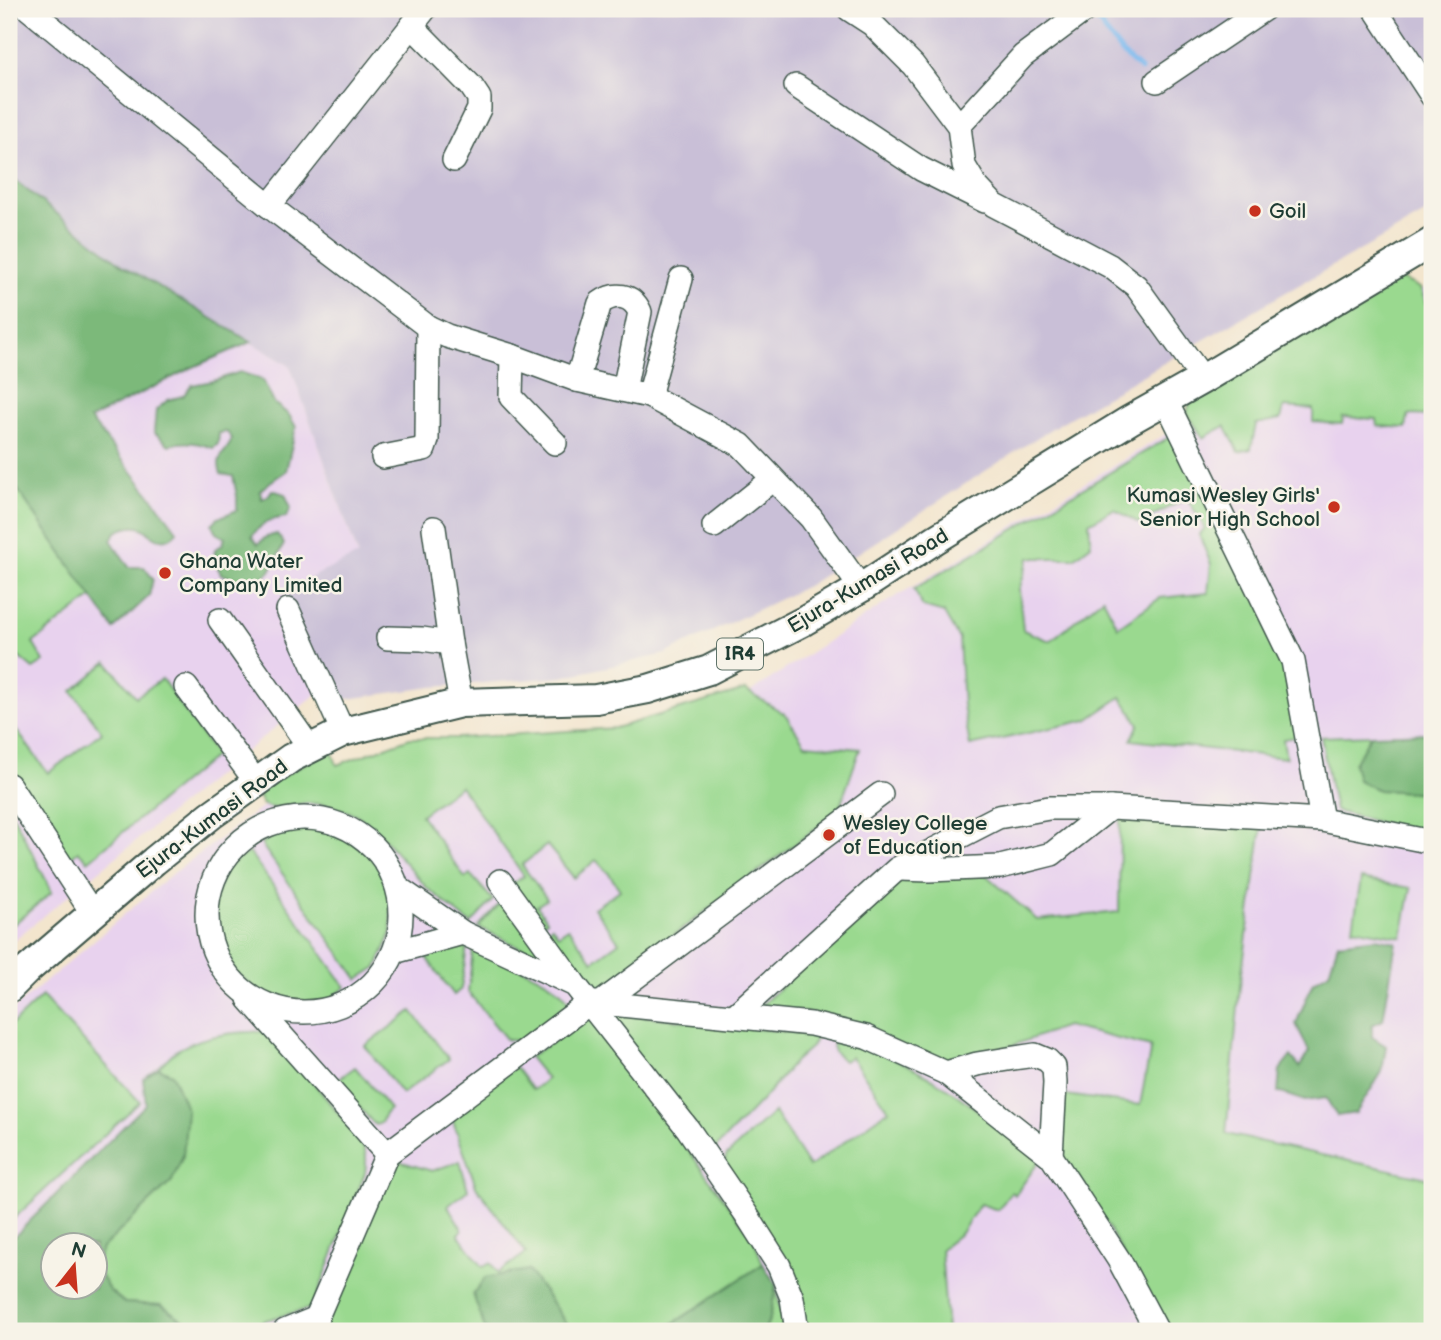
<svg xmlns="http://www.w3.org/2000/svg" width="1441" height="1340" font-family="'Balsamiq Sans',sans-serif">
	<style>
		.built { fill: #e8d2ee; fill-rule: evenodd }
		.industrial { fill: #c9bfd7 }
		.green { fill: #9ad98f; stroke: #5c8b62; stroke-width: 2; fill-rule: evenodd }
		.forest { fill: #7bb97a; stroke: #4d7b57; stroke-width: 2; fill-rule: evenodd }
		.lines { fill: none; stroke-linecap: round; stroke-linejoin: round }
		.stream { stroke: #7bbaef; stroke-width: 5 }
		.minor-casing { stroke: #3f564b; stroke-width: 26 }
		.major-casing { stroke: #3f564b; stroke-width: 32 }
		.minor { stroke: #fff; stroke-width: 23 }
		.major { stroke: #fff; stroke-width: 28 }
		.poi-dot { fill: #c8321e; stroke: #f7f3e8; stroke-width: 2.5 }
		.labels { text-anchor: middle; dominant-baseline: central; stroke-width: 5; stroke-linejoin: round; paint-order: stroke }
		.shield { fill: #f7f3e8; stroke: #60746a; stroke-width: 2 }
		.shield-label { font-size: 19px; font-weight: bold; fill: #1f3d34 }
		.poi-label { font-size: 21px; fill: #1f3d34; stroke: #f7f3e8; text-anchor: start }
		.street-label { font-size: 21px; fill: #1f3d34; stroke: #f7f3e8 }
	</style>
	<rect width="100%" height="100%" fill="#f7f3e8"/>
	<filter id="ink" filterUnits="userSpaceOnUse"><feTurbulence type="fractalNoise" baseFrequency=".0143" numOctaves="2"/><feDisplacementMap in="SourceGraphic" scale="14" xChannelSelector="R" yChannelSelector="G"/><feConvolveMatrix kernelMatrix="1 2 1 2 8 2 1 2 1" color-interpolation-filters="sRGB"/></filter>
	<filter id="wash" filterUnits="userSpaceOnUse"><feTurbulence type="fractalNoise" baseFrequency=".00686" numOctaves="4" result="noise"/><feDisplacementMap in="SourceGraphic" scale="28" xChannelSelector="R" yChannelSelector="G"/><feGaussianBlur stdDeviation="1.57" result="paint"/><feColorMatrix in="noise" values="0 0 0 0 0 0 0 0 0 0 0 0 0 0 0 0 0 1.4 0 .05"/><feComposite in="paint" operator="in"/></filter>
	<g filter="url(#wash)">
		<rect width="100%" height="100%" fill="#f3e5cd"/>
		<g class="built">
			<path d="M9,176L121,264L290,366L358,556L324,688L9,944Z"/>
			<path d="M1432,284V1331H9V1013L167,878L284,791L608,732L743,697L892,599L1171,431ZM52,1246H94V1288H52Z"/>
		</g>
		<path class="industrial" d="M9,9H1432V210L1274,299L1052,428L807,586L665,654L562,677L432,687L333,701L324,688L285,590L358,555L290,366L121,264L9,176Z"/>
		<g class="green">
			<path d="M1396,276L1420,288L1432,318V416L1408,415L1406,428L1377,426L1376,419L1343,417L1342,424L1313,422V409L1284,407L1281,419L1256,424L1251,449L1239,452L1225,426L1203,438L1187,413L1190,401Z"/>
			<path d="M1178,432L1283,648L1303,736L1283,739L1286,758L1131,740L1139,724L1121,697L1087,720L970,746L963,705L959,639L944,613L923,607L914,589ZM1187,498L1205,528L1199,535L1211,564L1208,593L1160,598L1118,627L1103,598L1050,641L1023,630L1019,590L1029,558H1074L1091,545L1089,523L1114,509L1139,523Z"/>
			<path d="M9,477L92,597L33,643L44,662L33,669L9,649Z"/>
			<path d="M107,662L136,697L162,679L216,755L88,861L78,851L66,861L9,761V720L48,773L102,732L72,691Z"/>
			<path d="M745,690L785,714L805,744L860,749L838,812L602,989L582,979L546,930L552,926L558,935L568,928L593,961L619,942L594,908L620,890L609,874L596,860L574,878L547,845L522,865L547,899L537,906L547,920L541,925L511,885L524,876L460,786L421,815L465,878L470,874L493,900L471,924L427,888L374,827L355,814L329,805L306,803L275,808L268,807L262,804L256,792L331,748L337,765L410,738H457L615,728Z"/>
			<path d="M1371,735L1354,764L1378,790L1432,793V836L1335,811L1321,737Z"/>
			<path d="M9,807L52,892L9,928Z"/>
			<path d="M1120,818L1262,826L1240,986L1226,1134L1432,1179V1331H1165L1085,1185L1058,1155L1065,1095L1140,1105L1151,1047L1066,1026L964,1063L945,1065L851,1023L819,1014L758,1008L895,882L905,878L986,875L1037,920L1119,912Z"/>
			<path d="M321,827L354,841L379,866L391,899V935L377,967L358,979L261,844L283,828Z"/>
			<path d="M249,852L346,987L328,1001L293,1003L259,992L232,969L216,938L213,903L226,867Z"/>
			<path d="M1361,879L1411,888L1402,937L1353,928Z"/>
			<path d="M504,899L550,962L478,927Z"/>
			<path d="M457,945L467,947L461,989L454,995L423,953Z"/>
			<path d="M473,949C497,959 560,979 569,1003L520,1041L507,1040L468,992Z"/>
			<path d="M42,996L140,1102L9,1223V1027Z"/>
			<path d="M412,1011L449,1059L402,1094L365,1046Z"/>
			<path d="M614,1013L817,1035L811,1047L795,1061L763,1099L711,1153L611,1022Z"/>
			<path d="M591,1017L754,1240L763,1264L662,1331H572L528,1270L473,1294L486,1331H317L392,1159L432,1171L460,1161L468,1190L448,1206L462,1229L458,1234L483,1267L491,1263L498,1273L526,1253L476,1186L451,1115L515,1067L533,1090L547,1079L529,1057Z"/>
			<path d="M272,1031L359,1139C367,1151 367,1159 365,1173L312,1308L266,1320L245,1331H193L192,1326L161,1305L125,1303L109,1290L95,1267L102,1248L172,1181V1074L158,1068C165,1062 171,1053 179,1049C207,1033 240,1032 272,1031Z"/>
			<path d="M836,1037C866,1048 898,1058 926,1075C967,1099 1003,1130 1040,1160L1015,1195L1011,1192L998,1210L980,1204L961,1233L941,1249L947,1331H807L723,1169L726,1156L774,1112L809,1167L889,1110L851,1057L844,1061L834,1052L832,1046Z"/>
			<path d="M355,1067L390,1109L385,1114L381,1123L376,1125L373,1123L336,1081Z"/>
			<path d="M776,1285L784,1331H764L770,1318Z"/>
		</g>
		<g class="forest">
			<path d="M9,176L121,264L251,342L191,368L90,419L155,501L177,531C172,540 162,542 153,536C149,534 147,531 144,529C134,524 124,528 116,532L111,540L129,567H144L153,579L149,596L114,629L9,477Z"/>
			<path d="M240,372L263,380L274,403L289,415L296,427L286,471C277,478 268,482 260,491L262,499L268,496L272,490L285,494L291,508L286,517C269,519 262,523 252,536L258,544L266,537L277,534L284,544L270,571L260,581H240L221,574L214,560L215,549L222,545L225,538L216,533L212,524L218,518L237,510V496L233,476L221,474C214,455 227,454 232,439L227,432L219,433L218,444L213,448C197,442 185,441 169,445L154,432L156,410L168,400L183,396L192,385L213,381Z"/>
			<path d="M1432,733V793L1378,790L1358,780L1354,764L1371,735Z"/>
			<path d="M1376,938L1396,942L1383,1020L1372,1025V1037L1386,1046L1382,1072L1356,1113L1337,1116L1326,1098L1305,1101L1278,1092L1280,1070L1291,1056L1300,1067L1309,1051L1296,1024L1313,982L1329,972L1338,943Z"/>
			<path d="M158,1068L172,1074L187,1110L183,1156L172,1181L102,1248L95,1267L109,1290L124,1303L161,1305L192,1326L193,1331H9V1242L146,1104L143,1079ZM52,1246H94V1288H52Z"/>
			<path d="M763,1264L776,1285L770,1318L764,1331H662Z"/>
			<path d="M528,1270L572,1331H486L473,1294L485,1278Z"/>
		</g>
		<g class="lines">
			<path class="stream" d="M1091,12L1122,53L1141,70"/>
		</g>
	</g>
	<g filter="url(#ink)">
		<g class="lines">
			<defs>
				<g id="minor">
					<path d="M29,9L269,206L428,327L447,336L512,356L577,380L649,396L741,445L811,518L861,588"/>
					<path d="M849,9L872,24L913,65L959,126L964,166L976,186L994,205L1110,266L1136,286L1203,379"/>
					<path d="M1375,9L1432,96"/>
					<path d="M412,26L471,86L479,98V109L454,160"/>
					<path d="M1157,81L1264,9"/>
					<path d="M796,86L921,169L985,201"/>
					<path d="M959,126L1023,56L1086,9"/>
					<path d="M269,206L425,9"/>
					<path d="M512,356L511,397L555,443"/>
					<path d="M577,380L600,303C615,292 632,294 640,312L624,390"/>
					<path d="M649,396L681,279"/>
					<path d="M1166,401L1293,661L1322,820"/>
					<path d="M383,457L424,449L427,440L428,327"/>
					<path d="M714,526L773,479"/>
					<path d="M434,528L450,643L461,703"/>
					<path d="M288,610L343,732"/>
					<path d="M220,620L310,748"/>
					<path d="M388,638L422,639L450,643"/>
					<path d="M186,687L257,783"/>
					<path d="M9,785L93,914"/>
					<circle cx="304" cy="915" r="97"/>
					<path d="M900,869L929,870L1000,867L1052,854L1110,808"/>
					<path d="M500,881L573,982"/>
					<path d="M398,888L463,933L575,985L688,1129L746,1214L779,1266L792,1298L797,1331"/>
					<path d="M394,952L463,933"/>
					<path d="M249,999L387,1154"/>
					<path d="M601,1003L811,1024L866,1037L946,1073L1051,1156L1119,1260L1157,1331"/>
					<path d="M734,1016L897,869L998,817L1049,808H1110L1322,820L1432,842"/>
					<path d="M946,1073L977,1064L1014,1058L1035,1055L1047,1060L1054,1067L1055,1083L1051,1156"/>
					<path d="M285,1331L317,1318"/>
					<path d="M311,1331L387,1154L589,1003H601L881,794"/>
				</g>
				<path id="major" d="M9,988L27,970L154,861L211,815L291,758L343,732L461,703L596,699L648,689L709,670L804,621L861,588L936,539L1130,420L1203,379L1432,242"/>
			</defs>
			<use href="#minor" class="minor-casing"/>
			<use href="#major" class="major-casing"/>
			<use href="#minor" class="minor"/>
			<use href="#major" class="major"/>
		</g>
	</g>
	<g class="poi-dot">
		<circle cx="1255" cy="211" r="7"/>
		<circle cx="1334" cy="507" r="7"/>
		<circle cx="165" cy="573" r="7"/>
		<circle cx="829" cy="835" r="7"/>
	</g>
	<g class="labels">
		<rect class="shield" x="717" y="638.5" width="46" height="31" rx="5"/>
		<g class="shield-label">
			<text x="740" y="654">IR4</text>
		</g>
		<g class="poi-label">
			<text x="1269" y="211">Goil</text>
			<text x="1320" y="495" text-anchor="end">Kumasi Wesley Girls'<tspan x="1320" dy="24">Senior High School</tspan></text>
			<text x="179" y="561">Ghana Water<tspan x="179" dy="24">Company Limited</tspan></text>
			<text x="843" y="823">Wesley College<tspan x="843" dy="24">of Education</tspan></text>
		</g>
		<g class="street-label">
			<text transform="translate(868 581) rotate(-31)">Ejura-Kumasi Road</text>
			<text transform="translate(212 819) rotate(-37)">Ejura-Kumasi Road</text>
		</g>
	</g>
	<rect width="1441" height="1340" fill="none" stroke="#f7f3e8" stroke-width="35"/>
	<g transform="translate(74 1266) rotate(17)"><circle r="33" fill="#f7f3e8" stroke="#a1aaa0" stroke-width="2"/>
	<path d="M0-5L12 26L0 18L-12 26Z" fill="#c8321e"/>
	<text y="-10" font-size="19" font-weight="bold" text-anchor="middle" fill="#1f3d34">N</text>
	</g>
</svg>
